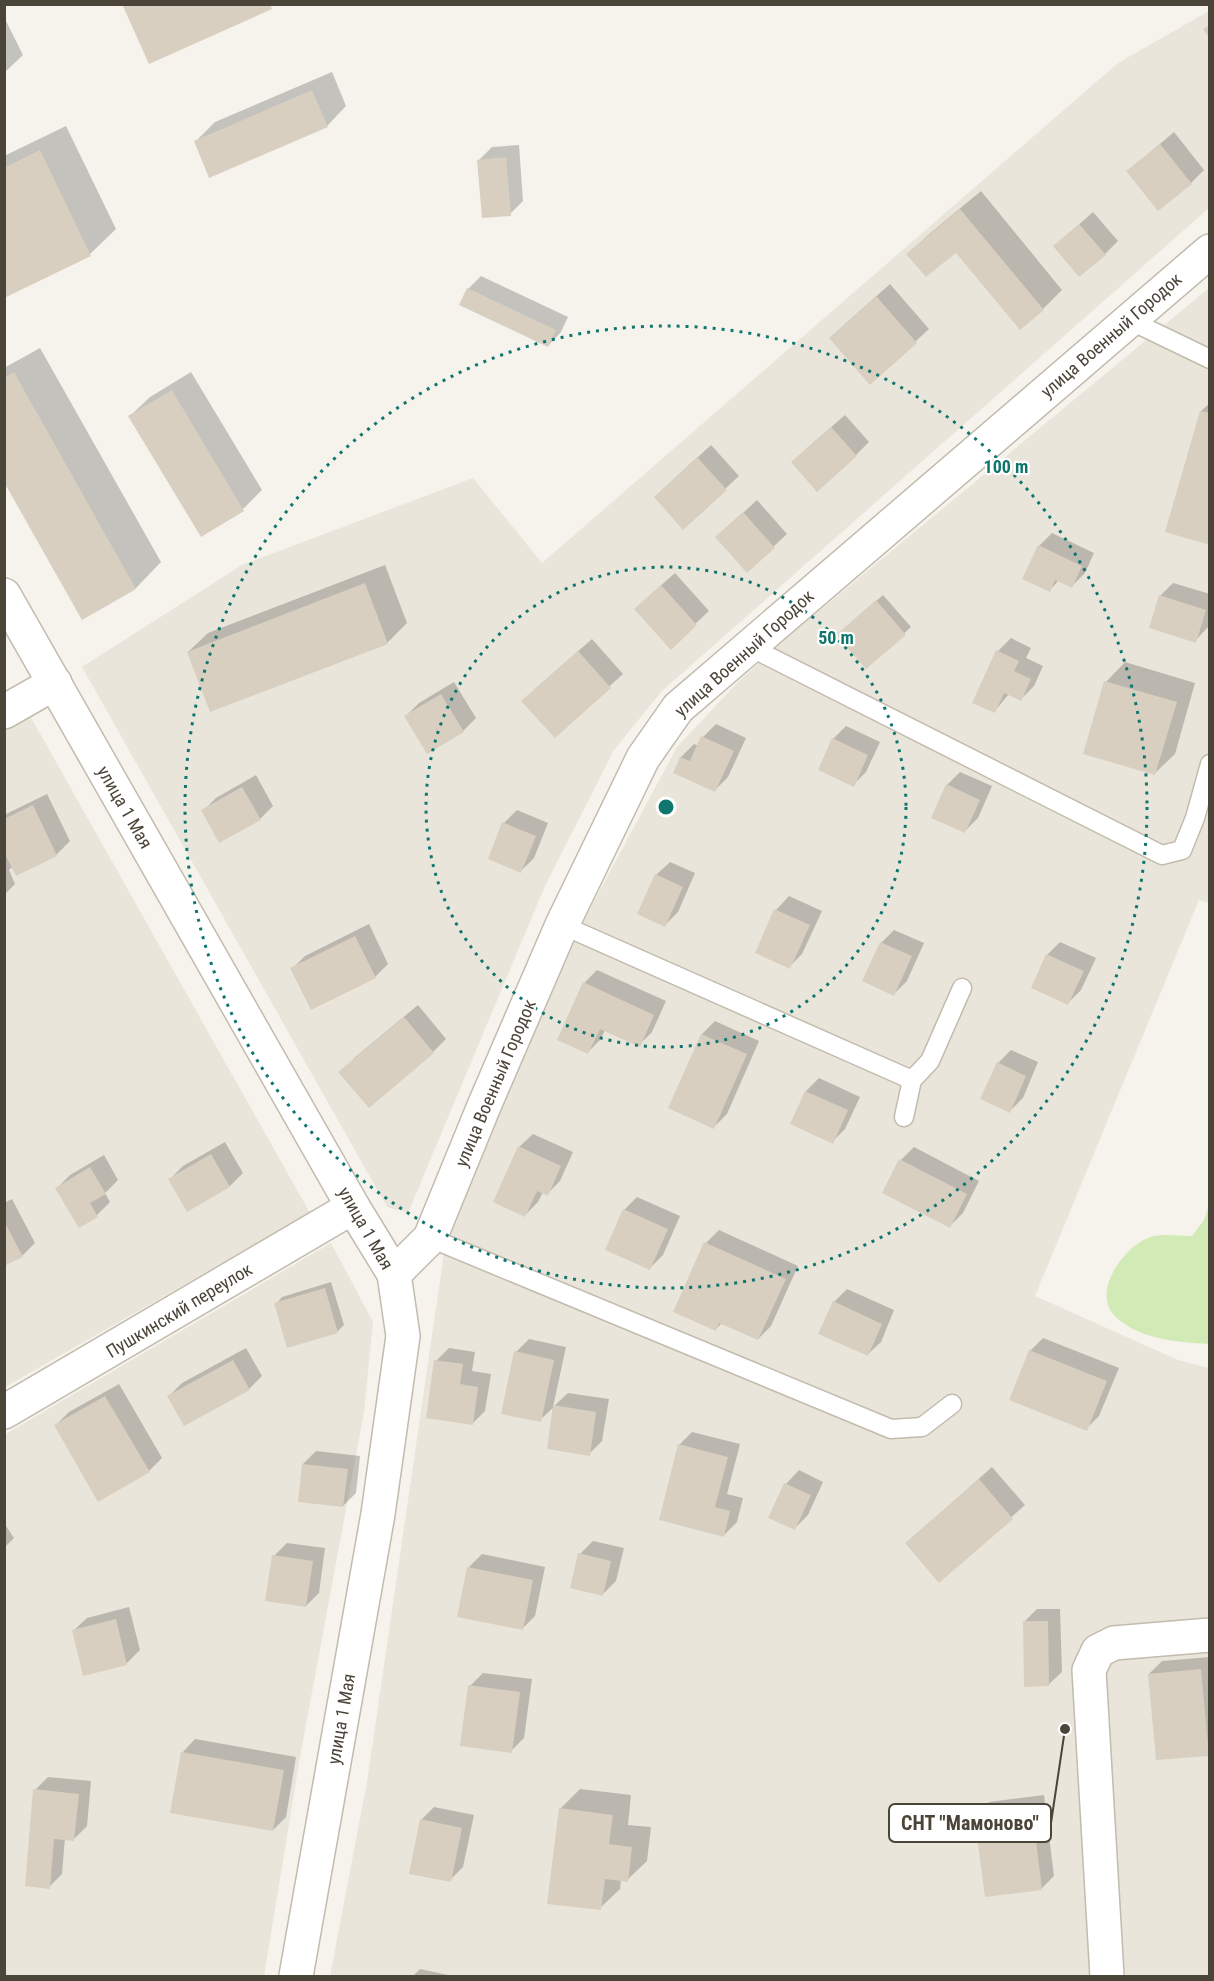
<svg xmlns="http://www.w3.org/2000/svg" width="1214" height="1981" font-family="'Roboto Condensed',sans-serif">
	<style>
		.residential { fill: #eae5da }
		.green { fill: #d2eab5 }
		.shadow { fill: #0003 }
		.building { fill: #d8cfc1 }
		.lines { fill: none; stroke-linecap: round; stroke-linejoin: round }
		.service-casing { stroke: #c2bbae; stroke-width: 21 }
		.minor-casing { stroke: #c2bbae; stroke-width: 36 }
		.service { stroke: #fff; stroke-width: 18 }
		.minor { stroke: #fff; stroke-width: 33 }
		.ring { fill: none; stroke: #0f766e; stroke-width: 3; stroke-dasharray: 3 6 }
		.labels { text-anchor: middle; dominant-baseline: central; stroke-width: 4.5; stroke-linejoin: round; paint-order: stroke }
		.street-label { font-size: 18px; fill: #4b4439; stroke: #fff }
		.centre { fill: #0f766e; stroke: #fff; stroke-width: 3 }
		.ring-label { font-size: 18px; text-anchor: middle; font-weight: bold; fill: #0f766e; stroke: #fff; stroke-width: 4.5; stroke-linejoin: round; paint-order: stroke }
		.leader { fill: none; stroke: #4b4439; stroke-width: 2 }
		.callout-dot { fill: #4b4439; stroke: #fff; stroke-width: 2 }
		.callout { fill: #fff; stroke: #4b4439; stroke-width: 2 }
		.callout-label { font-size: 20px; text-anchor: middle; font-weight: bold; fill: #4b4439 }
	</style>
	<rect width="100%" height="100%" fill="#f6f3ec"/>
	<g class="residential">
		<path d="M1209,11V208L662,691L614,750L545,886L408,1213L387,1207L82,667L242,565L473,478L542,563L1118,63Z"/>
		<path d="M1209,288V903L1199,900L1035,1296L1178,1360L1209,1368V1976H330L367,1782L450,1212L571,944L677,747L738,682L784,640Z"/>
		<path d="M29,714L310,1213L5,1387L4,728Z"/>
		<path d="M331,1243L373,1322L364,1412L300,1757L264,1976H5L4,1435Z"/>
	</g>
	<path class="green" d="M1209,1205V1344C1179,1342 1141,1340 1117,1318C1088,1294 1126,1242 1154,1236C1166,1234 1180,1236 1192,1236L1204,1220Z"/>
	<g class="shadow">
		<path d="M4,17L23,55L4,73Z"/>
		<path d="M332,72L346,106L327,126L195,142L215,122Z"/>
		<path d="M66,126L116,229L90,254L4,296V156Z"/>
		<path d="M1174,132L1204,170L1191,183L1128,171Z"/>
		<path d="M519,145L523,201L510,214L479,160L492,147Z"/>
		<path d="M981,191L1062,290L1043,309L956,251L908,254L928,235Z"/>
		<path d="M1093,212L1118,241L1105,254L1055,246Z"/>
		<path d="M481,276L568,317L561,332L548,346L468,289Z"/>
		<path d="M890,284L929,329L870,383L844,325Z"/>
		<path d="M40,348L161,562L136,588L83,618L4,479V368Z"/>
		<path d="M191,372L262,490L243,509L130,416L150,397Z"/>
		<path d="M1210,403V543L1201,411Z"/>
		<path d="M845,415L869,442L856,455L806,449Z"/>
		<path d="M711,445L739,476L683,528L669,484Z"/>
		<path d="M757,500L787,534L747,571L730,525Z"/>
		<path d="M1052,533L1094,553L1085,573L1072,586L1059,580L1050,590L1039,546Z"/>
		<path d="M385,565L407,623L387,643L188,652L208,633Z"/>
		<path d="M675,573L709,611L671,647L649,596Z"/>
		<path d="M1173,583L1210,594V625L1195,641L1160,596Z"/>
		<path d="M883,595L911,627L867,667L844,629Z"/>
		<path d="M1011,638L1031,648L1026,658L1043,666L1034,686L1021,699L1009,694L994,712L998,651Z"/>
		<path d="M592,639L623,674L555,736L536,688Z"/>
		<path d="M1125,662L1195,683L1175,754L1155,773L1106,682Z"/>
		<path d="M454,682L476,718L463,731L406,716L419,703Z"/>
		<path d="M716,724L746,738L728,777L715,790L675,772L681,757L694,744L699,746L703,737Z"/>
		<path d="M846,726L880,742L866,772L853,785L833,739Z"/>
		<path d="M960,772L992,786L978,818L965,831L947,785Z"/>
		<path d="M256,775L273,806L260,819L203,811L216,798Z"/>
		<path d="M47,794L70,841L57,854L17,874L13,866L9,870L15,884L4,895V815Z"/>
		<path d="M517,810L548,823L534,858L521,871L504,823Z"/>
		<path d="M670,862L695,873L678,912L665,925L639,913L656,875Z"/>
		<path d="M789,896L822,911L802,954L789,967L757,952L776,910Z"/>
		<path d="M369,924L388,964L375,977L292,969L305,956Z"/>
		<path d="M894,930L924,943L907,981L894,994L881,943Z"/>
		<path d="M1060,942L1096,958L1081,990L1068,1003L1033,987L1047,955Z"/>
		<path d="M597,970L666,1001L652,1032L639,1045L605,1030L601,1039L588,1052L584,983Z"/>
		<path d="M418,1005L446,1039L433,1052L353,1059Z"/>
		<path d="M715,1021L759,1041L727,1114L714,1127L670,1108L702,1034Z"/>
		<path d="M1011,1050L1038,1062L1023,1098L1010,1111L998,1063Z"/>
		<path d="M819,1078L860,1097L845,1129L832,1142L806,1091Z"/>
		<path d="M533,1134L573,1152L560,1181L547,1194L543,1192L538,1202L525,1215L519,1147Z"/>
		<path d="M225,1142L243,1173L230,1186L187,1210L170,1179L183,1166Z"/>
		<path d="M914,1147L979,1181L963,1213L950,1226L901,1160Z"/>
		<path d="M104,1155L118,1180L105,1193L110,1202L97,1215L79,1226L57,1188L70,1175Z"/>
		<path d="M637,1197L680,1216L663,1255L650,1268L624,1210Z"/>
		<path d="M12,1199L35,1243L22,1256L4,1265V1203Z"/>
		<path d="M719,1230L798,1266L771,1326L758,1339L722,1323L716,1329L706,1243Z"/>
		<path d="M331,1282L344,1325L338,1331L288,1346L276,1304L282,1297Z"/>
		<path d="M847,1289L894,1310L881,1342L867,1355L834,1302Z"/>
		<path d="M1043,1338L1119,1368L1099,1416L1086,1429L1030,1351Z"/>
		<path d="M529,1339L566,1347L553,1407L568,1393L609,1399L602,1441L589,1454L555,1406L540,1420L516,1352Z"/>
		<path d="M246,1348L262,1376L249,1389L169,1396L182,1383Z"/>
		<path d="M449,1348L475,1352L472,1371L491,1374L485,1411L472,1424L436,1361Z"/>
		<path d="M119,1384L162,1458L149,1471L56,1425L69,1412Z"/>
		<path d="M692,1432L740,1444L727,1494L743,1498L737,1522L724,1535L679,1445Z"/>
		<path d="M316,1451L360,1456L356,1493L343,1506L303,1464Z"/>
		<path d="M992,1467L1025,1505L939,1581L907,1543Z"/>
		<path d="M799,1470L823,1482L808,1515L795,1528L770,1517L786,1484Z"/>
		<path d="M4,1523L14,1538L4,1548Z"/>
		<path d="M593,1541L624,1548L616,1581L603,1594L580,1554Z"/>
		<path d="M287,1543L325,1548L319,1593L306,1606L274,1556Z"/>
		<path d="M482,1554L545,1567L535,1616L522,1629L469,1567Z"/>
		<path d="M129,1607L140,1650L127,1663L73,1631L87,1618Z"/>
		<path d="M1037,1609H1060L1062,1672L1048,1685L1024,1622Z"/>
		<path d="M1210,1657V1753L1208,1754L1149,1674L1162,1661Z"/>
		<path d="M483,1673L532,1679L524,1738L511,1751L470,1686Z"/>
		<path d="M195,1739L296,1757L286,1817L273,1830L182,1753Z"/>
		<path d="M48,1777L91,1781L87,1826L74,1839L65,1838L62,1874L49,1887L35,1790Z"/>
		<path d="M580,1789L631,1795L628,1825L651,1827L647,1861L627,1880L621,1879L620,1889L600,1908L560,1809Z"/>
		<path d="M1044,1795L1054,1876L1041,1889L976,1815L989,1802Z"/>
		<path d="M434,1807L474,1815L463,1867L450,1880L421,1820Z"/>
		<path d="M420,1969L453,1976H413Z"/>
	</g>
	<g class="building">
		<path d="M122,4H270L272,9L149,64Z"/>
		<path d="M1210,25V39L1203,29Z"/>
		<path d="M312,90L328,127L209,178L194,141Z"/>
		<path d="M1160,144L1192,184L1158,211L1126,171Z"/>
		<path d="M40,150L91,256L4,298V168Z"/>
		<path d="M506,157L511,216L482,218L477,160Z"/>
		<path d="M960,209L1044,310L1020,330L956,253L926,277L906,254Z"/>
		<path d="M1079,224L1106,255L1079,277L1053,246Z"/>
		<path d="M467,288L556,330L548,347L459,305Z"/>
		<path d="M876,296L917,343L870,385L829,338Z"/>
		<path d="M14,372L136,589L82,620L4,482V378Z"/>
		<path d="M172,390L244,511L201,537L128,416Z"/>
		<path d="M1200,411L1210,413V545L1165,532Z"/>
		<path d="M831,427L857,456L817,492L791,462Z"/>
		<path d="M697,457L727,490L683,530L654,497Z"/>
		<path d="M743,512L775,548L747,573L715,537Z"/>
		<path d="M1038,545L1082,566L1072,588L1055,580L1050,592L1022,579Z"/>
		<path d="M365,583L388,644L210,712L187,652Z"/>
		<path d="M661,585L697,625L671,650L634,609Z"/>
		<path d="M1159,595L1206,610L1196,643L1149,628Z"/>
		<path d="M876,600L906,635L866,669L836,635Z"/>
		<path d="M996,650L1019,661L1014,671L1031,679L1021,701L1004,693L995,713L972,703Z"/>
		<path d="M578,651L611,688L555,738L521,701Z"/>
		<path d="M1104,681L1177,702L1155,775L1083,754Z"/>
		<path d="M441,694L464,732L427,754L404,716Z"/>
		<path d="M701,736L734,751L715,792L673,773L680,757L690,761Z"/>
		<path d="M832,738L868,755L854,787L818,770Z"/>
		<path d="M946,784L980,800L965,833L931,818Z"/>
		<path d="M242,787L261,820L219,843L201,810Z"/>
		<path d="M33,805L57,856L16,876L4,852V819Z"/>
		<path d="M502,822L536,836L521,873L488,859Z"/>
		<path d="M655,874L683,887L665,927L637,914Z"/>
		<path d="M774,909L810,925L790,969L755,953Z"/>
		<path d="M355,936L376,978L311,1010L290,968Z"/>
		<path d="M880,942L912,956L894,996L862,981Z"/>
		<path d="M1046,954L1084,971L1068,1005L1031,988Z"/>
		<path d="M583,982L654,1015L640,1047L600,1029L588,1054L557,1040Z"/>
		<path d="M404,1017L434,1053L369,1108L338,1072Z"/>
		<path d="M701,1034L747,1054L714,1129L668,1108Z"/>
		<path d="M997,1062L1026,1076L1010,1113L980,1099Z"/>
		<path d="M805,1091L848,1110L833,1144L790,1124Z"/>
		<path d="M518,1146L561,1166L548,1196L537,1191L525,1217L493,1202Z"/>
		<path d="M211,1154L230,1187L187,1212L168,1179Z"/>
		<path d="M899,1159L967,1194L950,1228L882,1193Z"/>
		<path d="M90,1167L106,1194L90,1203L98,1217L79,1228L55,1188Z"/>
		<path d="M623,1209L668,1229L650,1270L605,1250Z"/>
		<path d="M4,1221L23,1257L4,1266Z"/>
		<path d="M704,1242L786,1279L758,1340L719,1323L716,1331L673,1312Z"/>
		<path d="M325,1288L338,1333L287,1348L274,1303Z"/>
		<path d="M833,1301L882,1324L868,1356L818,1334Z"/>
		<path d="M1029,1350L1107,1381L1087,1431L1009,1400Z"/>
		<path d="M514,1351L554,1360L541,1422L501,1414Z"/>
		<path d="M233,1360L250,1390L184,1426L167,1396Z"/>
		<path d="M434,1360L463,1364L460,1384L478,1387L473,1425L426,1418Z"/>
		<path d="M105,1396L150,1472L98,1502L54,1425Z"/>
		<path d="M553,1405L596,1412L590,1456L547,1449Z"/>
		<path d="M678,1444L728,1457L715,1507L730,1511L724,1537L659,1520Z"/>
		<path d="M302,1464L348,1469L343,1507L298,1502Z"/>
		<path d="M979,1479L1013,1519L939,1583L905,1543Z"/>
		<path d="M784,1483L811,1495L795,1530L768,1518Z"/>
		<path d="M578,1553L611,1561L603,1596L570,1588Z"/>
		<path d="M272,1555L313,1561L306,1607L265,1601Z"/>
		<path d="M467,1567L533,1580L523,1630L457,1617Z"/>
		<path d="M116,1619L127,1665L83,1676L72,1630Z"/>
		<path d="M1023,1621H1048L1049,1686L1024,1687Z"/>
		<path d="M1201,1669L1209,1756L1156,1760L1148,1674Z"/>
		<path d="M468,1685L520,1692L512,1753L460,1746Z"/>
		<path d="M181,1752L284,1770L273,1831L170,1813Z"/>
		<path d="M33,1789L79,1794L74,1841L54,1839L50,1889L25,1886Z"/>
		<path d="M1032,1807L1042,1890L985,1897L974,1814Z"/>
		<path d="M559,1808L613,1815L609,1844L632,1847L628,1882L605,1879L601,1910L547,1904Z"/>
		<path d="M420,1819L462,1828L451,1882L409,1874Z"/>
	</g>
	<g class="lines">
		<defs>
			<g id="service">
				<path d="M1129,320L1210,359"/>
				<path d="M748,646L1162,855L1182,850L1195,818L1210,764"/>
				<path d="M562,925L912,1080L930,1061L962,988"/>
				<path d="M904,1117L912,1080"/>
				<path d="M430,1238L891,1429L922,1427L952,1404"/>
			</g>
			<g id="minor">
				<path d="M4,595L353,1207L394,1274L403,1336L378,1514L296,1976"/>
				<path d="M4,712L55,683"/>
				<path d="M394,1274L430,1238L484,1106L562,925L643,758L678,708L1210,251"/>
				<path d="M4,1412L353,1207"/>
				<path d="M1107,1976L1089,1670L1098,1651L1114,1643L1210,1635"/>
			</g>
		</defs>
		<use href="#service" class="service-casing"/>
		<use href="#minor" class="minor-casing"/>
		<use href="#service" class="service"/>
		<use href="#minor" class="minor"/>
	</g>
	<g class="ring">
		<circle cx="666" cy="807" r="240"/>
		<circle cx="666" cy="807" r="481"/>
	</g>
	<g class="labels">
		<g class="street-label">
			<text transform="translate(1111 335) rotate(-41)">улица Военный Городок</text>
			<text transform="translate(744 653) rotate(-42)">улица Военный Городок</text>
			<text transform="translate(125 807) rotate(60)">улица 1 Мая</text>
			<text transform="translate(495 1083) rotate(-67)">улица Военный Городок</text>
			<text transform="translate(366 1228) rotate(60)">улица 1 Мая</text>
			<text transform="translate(179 1310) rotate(-31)">Пушкинский переулок</text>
			<text transform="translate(341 1719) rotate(-80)">улица 1 Мая</text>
		</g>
	</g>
	<circle cx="666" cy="807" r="9" class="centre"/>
	<g class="ring-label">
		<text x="1006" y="473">100 m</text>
		<text x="836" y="644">50 m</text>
	</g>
	<path class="leader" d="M1065 1729L1051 1823"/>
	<circle class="callout-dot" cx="1065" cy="1729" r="6"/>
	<rect class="callout" x="889" y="1804" width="162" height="38" rx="6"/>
	<g class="callout-label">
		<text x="970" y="1830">СНТ "Мамоново"</text>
	</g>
	<rect width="1214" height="1981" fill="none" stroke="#4b4439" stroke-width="12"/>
</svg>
